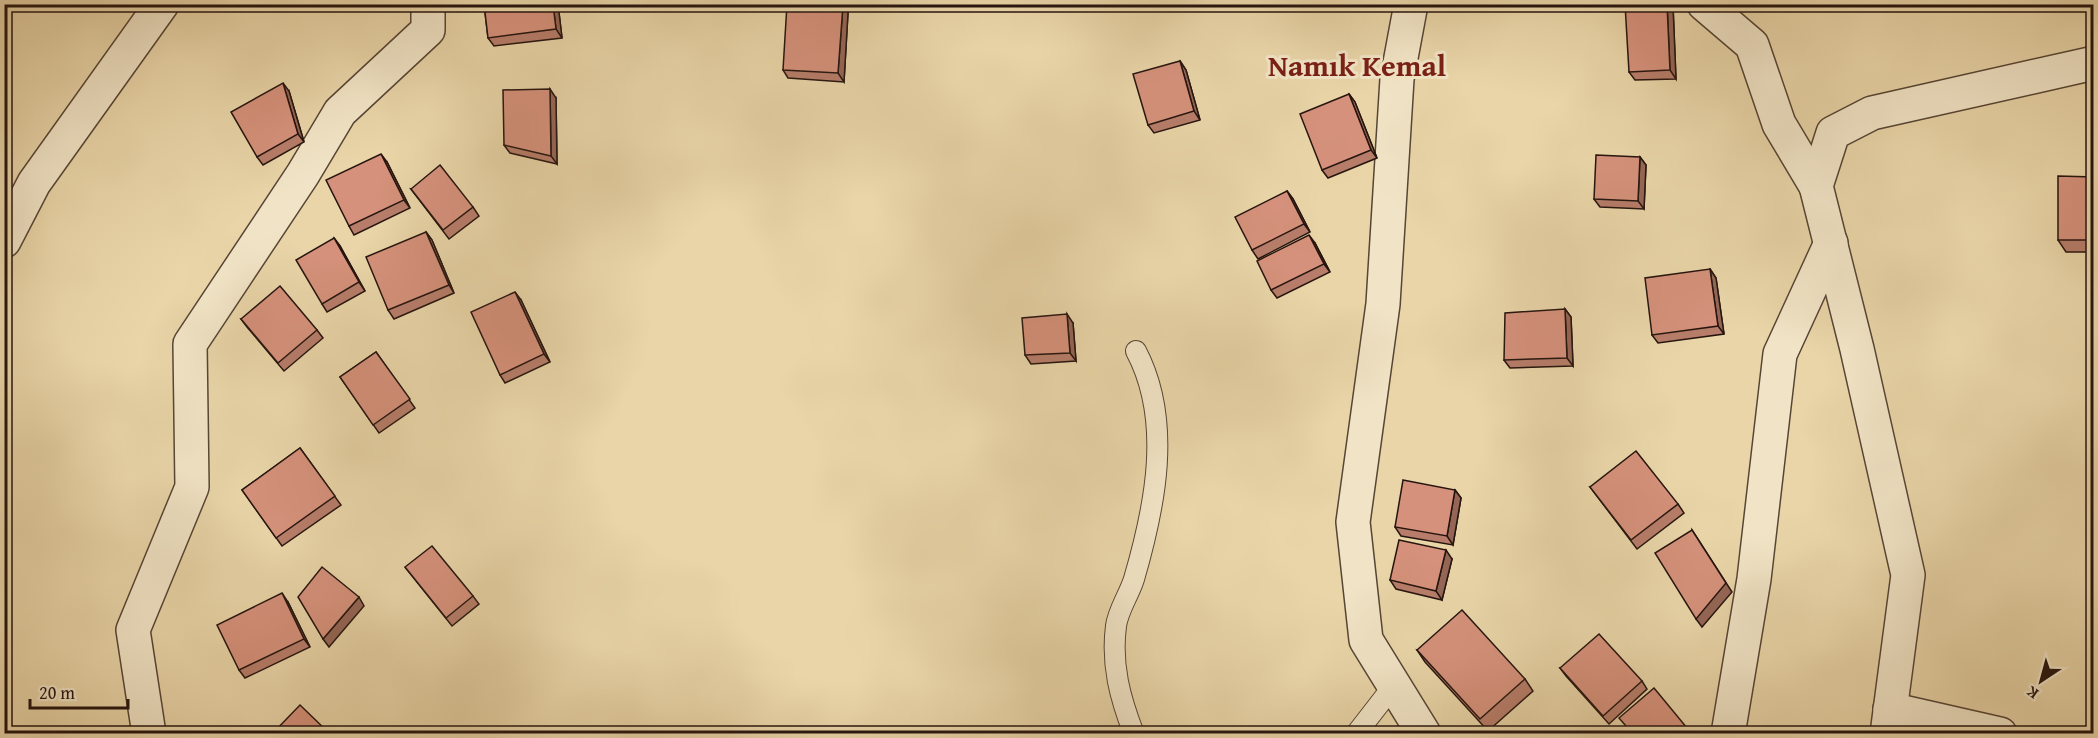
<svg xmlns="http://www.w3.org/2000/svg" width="2098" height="738" font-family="'Gentium Book Plus',serif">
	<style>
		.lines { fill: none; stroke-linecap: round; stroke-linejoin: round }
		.lane-casing { stroke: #574535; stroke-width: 22 }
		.street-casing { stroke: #574535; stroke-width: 36 }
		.lane { stroke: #f1e4c6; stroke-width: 20 }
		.street { stroke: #f1e4c6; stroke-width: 33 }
		.wall { fill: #b77d6a; stroke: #26150f; stroke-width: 1.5 }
		.shaded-wall { fill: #956656; stroke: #26150f; stroke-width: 1.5 }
		.building { fill: #d5917b; stroke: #26150f; stroke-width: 1.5 }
		.labels { text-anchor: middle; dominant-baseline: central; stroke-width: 6; stroke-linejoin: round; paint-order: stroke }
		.district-label { font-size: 30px; font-weight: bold; fill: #7a1f14; stroke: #f1e4c6 }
	</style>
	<rect width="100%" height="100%" fill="#e9d5a8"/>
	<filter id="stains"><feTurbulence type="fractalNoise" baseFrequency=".00333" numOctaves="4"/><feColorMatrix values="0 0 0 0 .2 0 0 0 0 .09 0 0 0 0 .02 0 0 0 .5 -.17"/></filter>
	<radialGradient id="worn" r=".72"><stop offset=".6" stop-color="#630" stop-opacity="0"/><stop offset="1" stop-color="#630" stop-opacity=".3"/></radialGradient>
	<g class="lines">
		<defs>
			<g id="lane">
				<path d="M1134,734C1120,698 1111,665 1116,626C1118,610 1129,595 1134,579C1155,507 1173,421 1136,351"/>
				<path d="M1356,734L1394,685"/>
			</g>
			<g id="street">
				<path d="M1411,4L1397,79L1383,304L1353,522L1366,640L1424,734"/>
				<path d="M1704,4L1752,45L1779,124L1816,186"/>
				<path d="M4,241L34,183L162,4"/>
				<path d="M1890,709L2000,734"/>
				<path d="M149,734L133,630L192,487L190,344L303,174L340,112L428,30V4"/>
				<path d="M1728,734L1754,579L1780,354L1831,243"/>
				<path d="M1887,734L1908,575L1857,349L1816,186L1833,133L1872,113L2094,63"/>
			</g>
		</defs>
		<use href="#lane" class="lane-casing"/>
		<use href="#street" class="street-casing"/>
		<use href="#lane" class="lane"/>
		<use href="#street" class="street"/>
	</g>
	<g class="wall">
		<path d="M484,4H558L562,38L494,46L488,38Z"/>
		<path d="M1673,6L1676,79L1635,80L1629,72Z"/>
		<path d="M848,13L844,82L788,78L783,70Z"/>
		<path d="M1180,61L1186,70L1200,120L1154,133L1148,125Z"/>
		<path d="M289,91L304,142L263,165L257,157Z"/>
		<path d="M1349,94L1355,102L1377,158L1328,178L1322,170Z"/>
		<path d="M556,98L557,164L510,153L504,145Z"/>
		<path d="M1640,157L1646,165L1644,209L1600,207L1594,199Z"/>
		<path d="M387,162L410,208L354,235L349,226Z"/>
		<path d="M2094,177V252H2066L2058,240Z"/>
		<path d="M411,189L473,207L479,216L449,239Z"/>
		<path d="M1287,191L1293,199L1310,232L1258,259L1252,250Z"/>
		<path d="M426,232L432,240L454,293L394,319L388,310Z"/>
		<path d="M334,238L340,246L365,291L327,312L322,304Z"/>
		<path d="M1315,243L1330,272L1277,298L1271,290Z"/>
		<path d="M1710,269L1716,278L1724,334L1658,343L1652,335Z"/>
		<path d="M521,300L550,362L505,383L500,375Z"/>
		<path d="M1565,309L1571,317L1573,366L1510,368L1504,360Z"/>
		<path d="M241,319L317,330L323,338L284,371L247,327Z"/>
		<path d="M1073,323L1076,361L1031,364L1025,355Z"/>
		<path d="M376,352L415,408L379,433L340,377Z"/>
		<path d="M300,448L341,505L282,546L242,490Z"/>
		<path d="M1590,487L1678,504L1684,513L1637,549Z"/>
		<path d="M1455,490L1461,498L1453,545L1401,536L1395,527Z"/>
		<path d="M1452,559L1442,600L1396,589L1390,580Z"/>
		<path d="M405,567L473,596L479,604L452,626Z"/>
		<path d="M288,602L310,647L245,678L239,670Z"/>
		<path d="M1417,650L1525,679L1533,691L1488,731L1425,662Z"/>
		<path d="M1560,668L1642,681L1647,689L1609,724L1566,676Z"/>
	</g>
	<g class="shaded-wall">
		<path d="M4,4H15L7,18L4,14Z"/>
		<path d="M553,4H558L562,38L556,29Z"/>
		<path d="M1667,4H1672L1673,6L1676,79L1670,70Z"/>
		<path d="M843,5L848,13L844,82L838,73Z"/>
		<path d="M1180,61L1186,70L1200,120L1194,111Z"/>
		<path d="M283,83L289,91L304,142L298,134Z"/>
		<path d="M550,89L556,98L557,164L551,156Z"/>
		<path d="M1349,94L1355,102L1377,158L1371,150Z"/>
		<path d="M381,154L387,162L410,208L404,200Z"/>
		<path d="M1640,157L1646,165L1644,209L1638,201Z"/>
		<path d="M1287,191L1293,199L1310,232L1304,224Z"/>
		<path d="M426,232L432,240L454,293L449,285Z"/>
		<path d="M1309,235L1315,243L1330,272L1324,264Z"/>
		<path d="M334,238L340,246L365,291L359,282Z"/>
		<path d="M1710,269L1716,278L1724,334L1718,326Z"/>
		<path d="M515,292L521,300L550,362L544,354Z"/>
		<path d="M1565,309L1571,317L1573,366L1567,358Z"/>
		<path d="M1067,314L1073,323L1076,361L1070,353Z"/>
		<path d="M1455,490L1461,498L1453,545L1447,536Z"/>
		<path d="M1692,530L1732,592L1702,627L1696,619Z"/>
		<path d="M1446,550L1452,559L1442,600L1436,591Z"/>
		<path d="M282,593L288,602L310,647L304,639Z"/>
		<path d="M359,597L364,606L329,647L323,639Z"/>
	</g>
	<g class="building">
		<path d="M484,4H553L556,29L488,38Z"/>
		<path d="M787,4L843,5L838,73L783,70Z"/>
		<path d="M1625,4H1667L1670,70L1629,72Z"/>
		<path d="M1180,61L1194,111L1148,125L1133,74Z"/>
		<path d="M283,83L298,134L257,157L231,112Z"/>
		<path d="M550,89L551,156L504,145L503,90Z"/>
		<path d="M1349,94L1371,150L1322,170L1300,114Z"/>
		<path d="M381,154L404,200L349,226L326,180Z"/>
		<path d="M1596,155L1640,157L1638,201L1594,199Z"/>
		<path d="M440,165L473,207L443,230L411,189Z"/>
		<path d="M2058,176L2094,177V240H2058Z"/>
		<path d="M1287,191L1304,224L1252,250L1235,217Z"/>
		<path d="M426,232L449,285L388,310L366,257Z"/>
		<path d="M1309,235L1324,264L1271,290L1257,261Z"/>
		<path d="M334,238L359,282L322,304L296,260Z"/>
		<path d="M1710,269L1718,326L1652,335L1645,278Z"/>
		<path d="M280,286L317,330L278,363L241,319Z"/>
		<path d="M515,292L544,354L500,375L471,312Z"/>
		<path d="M1565,309L1567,358L1504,360L1505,313Z"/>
		<path d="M1067,314L1070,353L1025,355L1022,318Z"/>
		<path d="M376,352L410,399L373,425L340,377Z"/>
		<path d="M300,448L335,496L276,538L242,490Z"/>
		<path d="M1636,451L1678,504L1631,540L1590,487Z"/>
		<path d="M1403,480L1455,490L1447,536L1395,527Z"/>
		<path d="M1692,530L1726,583L1696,619L1655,553Z"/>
		<path d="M1399,540L1446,550L1436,591L1390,580Z"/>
		<path d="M432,546L473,596L446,618L405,567Z"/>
		<path d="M322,567L359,597L323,639L298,597Z"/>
		<path d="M282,593L304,639L239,670L217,625Z"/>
		<path d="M1462,610L1525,679L1480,719L1417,650Z"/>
		<path d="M1599,634L1642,681L1603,716L1560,668Z"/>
		<path d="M1654,688L1692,734H1633L1619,718Z"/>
		<path d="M300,705L330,734H272Z"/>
	</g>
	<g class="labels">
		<g class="district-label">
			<text x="1357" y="65">Namık Kemal</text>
		</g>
	</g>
	<rect width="2098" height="738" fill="none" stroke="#e9d5a8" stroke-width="24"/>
	<rect x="6" y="6" width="2086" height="726" fill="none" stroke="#26150f" stroke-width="3"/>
	<rect x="12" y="12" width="2074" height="714" fill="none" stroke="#26150f" stroke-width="1.5"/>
	<g transform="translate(2041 681) rotate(216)" stroke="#f1e4c6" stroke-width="4.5" paint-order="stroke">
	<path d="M0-4.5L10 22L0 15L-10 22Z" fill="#26150f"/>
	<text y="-9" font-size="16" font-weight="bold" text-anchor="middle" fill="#26150f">K</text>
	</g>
	<path d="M30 699v9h98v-9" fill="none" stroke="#26150f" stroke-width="3"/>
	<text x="39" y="699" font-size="18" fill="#26150f" stroke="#f1e4c6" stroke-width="4.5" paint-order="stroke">20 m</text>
	<rect width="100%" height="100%" filter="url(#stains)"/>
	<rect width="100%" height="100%" fill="url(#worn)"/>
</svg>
